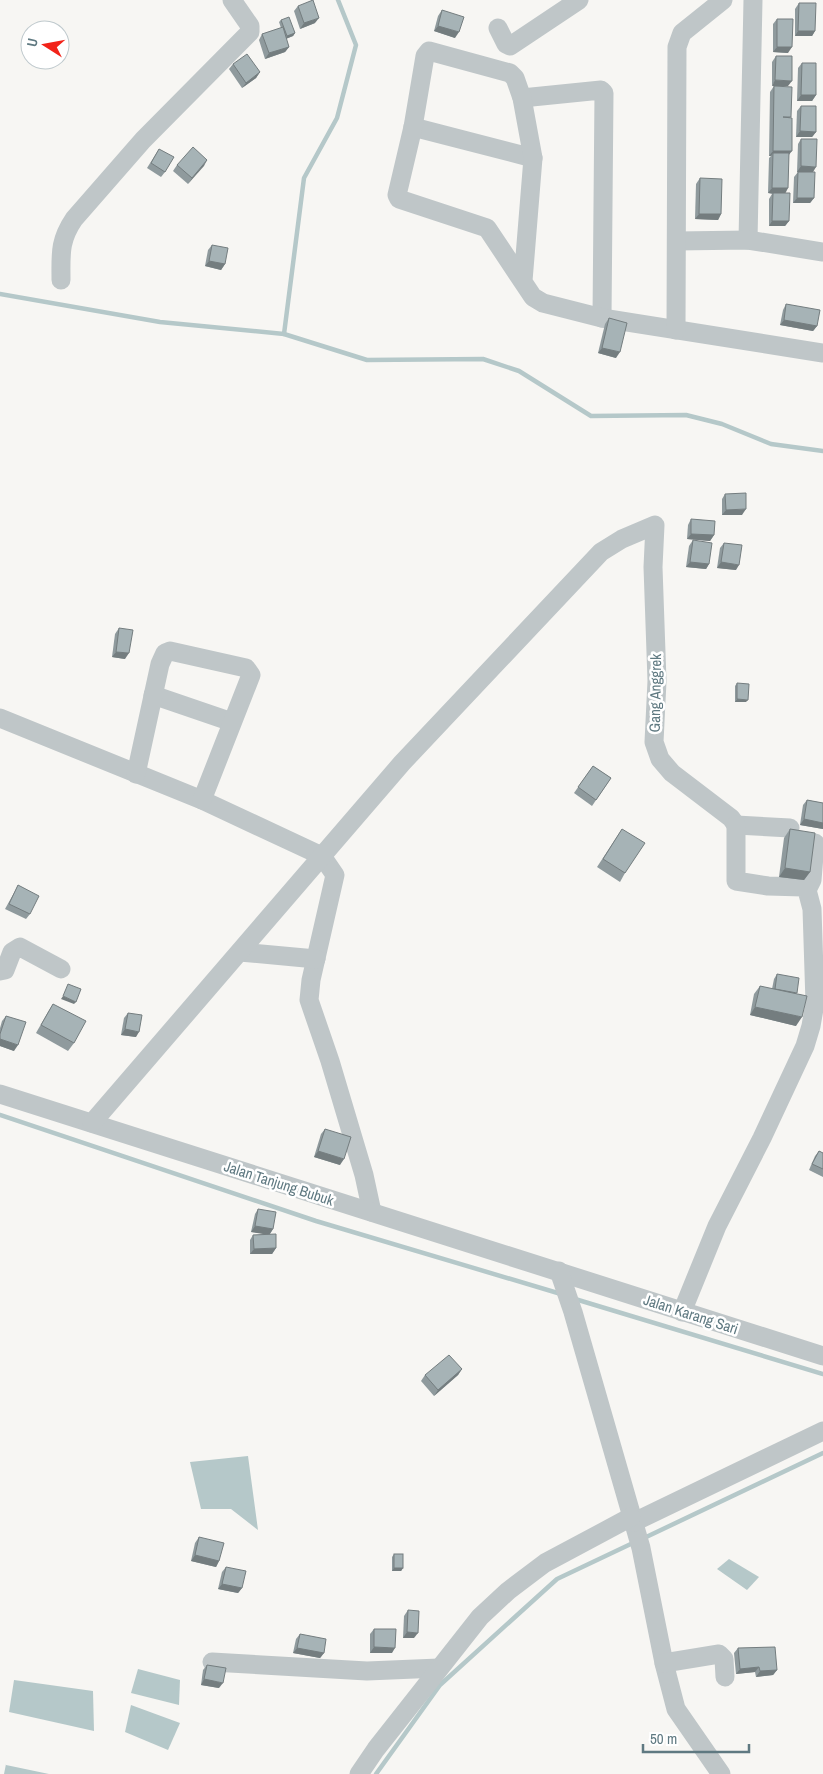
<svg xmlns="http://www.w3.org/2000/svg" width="823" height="1774" font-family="'Archivo Narrow',sans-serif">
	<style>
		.water { fill: #b5c8c9 }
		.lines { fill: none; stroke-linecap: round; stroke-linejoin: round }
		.stream { stroke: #b5c8c9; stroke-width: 4.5 }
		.minor { stroke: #bfc6c8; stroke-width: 19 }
		.wall { fill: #8f9a9d }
		.shaded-wall { fill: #747d7f }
		.building { fill: #a6b3b6; stroke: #747d7f }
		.labels { text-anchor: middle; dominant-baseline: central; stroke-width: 5; stroke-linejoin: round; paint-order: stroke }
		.street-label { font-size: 15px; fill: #5f7981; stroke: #fff }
	</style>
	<rect width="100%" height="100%" fill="#f7f6f3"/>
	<g class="water">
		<path d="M248,1456L258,1530L231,1509H201L190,1462Z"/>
		<path d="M729,1559L759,1577L747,1590L717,1569Z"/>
		<path d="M138,1669L180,1680L179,1705L131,1693Z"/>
		<path d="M14,1680L93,1691L94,1731L9,1712Z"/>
		<path d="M131,1705L180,1723L168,1750L125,1732Z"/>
		<path d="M6,1764V1765L49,1774H4Z"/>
	</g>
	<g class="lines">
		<g class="stream">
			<path d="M0,294L160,322L284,334L367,360L483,359L519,371L591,416L686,415L722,424L771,444L823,451"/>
			<path d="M284,334L304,178L337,118L356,45L338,0"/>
			<path d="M0,1115L316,1221L561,1294"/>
			<path d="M575,1299L823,1374"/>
			<path d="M642,1539L823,1453"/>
			<path d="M376,1774L440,1685L557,1579L635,1542"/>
		</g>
		<g class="minor">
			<path d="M498,28L506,44L510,46L579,0"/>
			<path d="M522,98L601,90L604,93L602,318"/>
			<path d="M413,127L533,158"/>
			<path d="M748,240L753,0"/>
			<path d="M677,241L748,240L823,252"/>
			<path d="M61,280C61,255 59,241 74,219L143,140L250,32V26L232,0"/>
			<path d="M523,281L533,158L522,98L515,78L510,73L429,51L425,56L413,127L397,195L399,199L487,228L533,297L543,303L602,318L823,353"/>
			<path d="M676,330L677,47L682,33L723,0"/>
			<path d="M153,695L232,722"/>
			<path d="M0,718L202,800L322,856L335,875L311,980L309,1000L330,1061L364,1175L372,1212"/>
			<path d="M136,774L160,664L165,653L170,651L246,668L251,675L202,800"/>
			<path d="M736,825L790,828"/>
			<path d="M807,890L812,880L815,843"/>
			<path d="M240,952L316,959"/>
			<path d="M0,971L5,970L12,952L20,947L61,969"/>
			<path d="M0,1094L823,1356"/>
			<path d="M92,1123L402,763L601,552L622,539L655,525L653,567L657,681L654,742L660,759L672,773L731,818L736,825"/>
			<path d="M559,1271L573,1312L641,1548L664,1663L676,1709L721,1774"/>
			<path d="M682,1312L717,1226L762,1138L805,1046L811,1026L815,1003L812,909L807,890L803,887L768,886L736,881V825"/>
			<path d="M634,1522L823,1431"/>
			<path d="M212,1662L367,1671L439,1668"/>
			<path d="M664,1663L719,1654L724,1659L725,1677"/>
			<path d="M359,1774L376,1749L480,1617L508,1591L545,1563L631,1517"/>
		</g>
	</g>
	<g class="wall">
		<path d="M799,3L815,31L812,36H795V9Z"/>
		<path d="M298,6L315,23L300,29L294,11Z"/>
		<path d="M442,10L455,38L434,31L438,16Z"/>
		<path d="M777,19L788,53L773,52V24Z"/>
		<path d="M281,20L295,33L293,36L286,39L289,47L285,52L265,59L259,40L262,34L281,28L279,22Z"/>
		<path d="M776,56H792L772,86V62Z"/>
		<path d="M802,63L816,95L812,101H797L798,68Z"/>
		<path d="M233,64L260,72L256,78L242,88L229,69Z"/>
		<path d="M774,86L790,118L789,155L785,193L789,221L785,226H769V199L772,194L768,193L769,158L771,156H769L770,92Z"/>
		<path d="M801,106L816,132L812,137H796L797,111Z"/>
		<path d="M801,139L813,172L814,198L810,203H793L794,177L798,172H797L798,144Z"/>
		<path d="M159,149L165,172L161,177L147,168Z"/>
		<path d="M207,160L188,184L173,171L177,165Z"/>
		<path d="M700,178L721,214L718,220L695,219L696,184Z"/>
		<path d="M212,245L225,264L221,270L205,266L208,250Z"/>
		<path d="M786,304L817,326L813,331L780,325L783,310Z"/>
		<path d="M609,318L616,358L598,353L605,324Z"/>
		<path d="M725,494L742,515H722V499Z"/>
		<path d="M691,519L714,535L710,541L687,539L688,525Z"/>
		<path d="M693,540L709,564L706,569L686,567L689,546Z"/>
		<path d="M724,543L736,570L717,568L720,548Z"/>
		<path d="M119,628L125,659L112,657L115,634Z"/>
		<path d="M737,683L746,702H735V686Z"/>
		<path d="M593,766L611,778L592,806L574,793Z"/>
		<path d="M807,800L823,803V829L800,825L803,805Z"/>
		<path d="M622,829L625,873L620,882L597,867Z"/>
		<path d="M790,829L810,872L804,880L779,877L784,838Z"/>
		<path d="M18,885L30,914L26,919L5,909L15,891Z"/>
		<path d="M777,974L796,994V1026L750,1015L754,994L760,986L772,989L774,979Z"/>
		<path d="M53,1004L74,1043L68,1051L36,1033L48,1012Z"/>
		<path d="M128,1013L136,1037L121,1035L124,1018Z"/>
		<path d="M6,1016L14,1051L0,1046V1028L2,1021Z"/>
		<path d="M325,1129L340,1165L314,1157L321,1134Z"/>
		<path d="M819,1151L823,1153V1177L809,1170L815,1156Z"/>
		<path d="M258,1209L273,1229L270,1234L276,1248L272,1254H250V1240L253,1235L268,1234L251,1232L255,1214Z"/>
		<path d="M462,1369L458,1375L434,1396L421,1381L425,1375Z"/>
		<path d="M199,1537L219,1561L216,1567L191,1561L195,1543Z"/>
		<path d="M394,1554L403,1568L401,1571H392V1557Z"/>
		<path d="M226,1567L242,1588L238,1593L218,1589L222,1572Z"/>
		<path d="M408,1610L414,1638H403L404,1616Z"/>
		<path d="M374,1629L392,1653H370V1634Z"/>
		<path d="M300,1634L324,1653L320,1658L293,1653L296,1639Z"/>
		<path d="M738,1648L777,1670L773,1675L756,1677L755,1672L736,1674L734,1653Z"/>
		<path d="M207,1665L219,1688L201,1685L203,1670Z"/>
	</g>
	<g class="shaded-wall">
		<path d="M319,18L315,23L300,29L304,23Z"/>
		<path d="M438,26L459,32L455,38L434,31Z"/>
		<path d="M798,31H815L812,36H795Z"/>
		<path d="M295,33L293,36L285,39L287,36Z"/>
		<path d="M289,47L285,52L265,59L269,53Z"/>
		<path d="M777,47H792L788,53L773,52Z"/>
		<path d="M260,72L256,78L242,88L246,83Z"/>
		<path d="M775,80L792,81L788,86H772Z"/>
		<path d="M801,95H816L812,101H797Z"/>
		<path d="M800,131L816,132L812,137H796Z"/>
		<path d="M773,151H792L788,156L773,153L771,156H769Z"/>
		<path d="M207,160L204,166L188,184L192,178Z"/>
		<path d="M801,166L816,167L813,172H797Z"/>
		<path d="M772,188H788L785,194L768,193Z"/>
		<path d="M797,198H814L810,203H793Z"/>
		<path d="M699,214H721L718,220L695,219Z"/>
		<path d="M772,221H789L785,226H769Z"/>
		<path d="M209,261L225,264L221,270L205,266Z"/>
		<path d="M784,320L817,326L813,331L780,325Z"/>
		<path d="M602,348L620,352L616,358L598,353Z"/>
		<path d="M746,509L742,515H722L726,510Z"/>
		<path d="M691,534L714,535L710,541L687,539Z"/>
		<path d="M690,562L709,564L706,569L686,567Z"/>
		<path d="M721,562L739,565L736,570L717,568Z"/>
		<path d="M116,652L129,653L125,659L112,657Z"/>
		<path d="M737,699L748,700L746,702H735Z"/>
		<path d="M804,819L823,823V829L800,825Z"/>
		<path d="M785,868L810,872L804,880L779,877Z"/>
		<path d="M63,996L76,1002L74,1004L61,999Z"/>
		<path d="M755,1007L802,1017L796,1026L750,1015Z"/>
		<path d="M125,1029L139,1032L136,1037L121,1035Z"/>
		<path d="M0,1039L18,1045L14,1051L0,1046Z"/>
		<path d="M318,1151L344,1159L340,1165L314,1157Z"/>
		<path d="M255,1226L273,1229L269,1235L251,1232Z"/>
		<path d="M276,1248L272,1254H250L254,1249Z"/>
		<path d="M462,1369L458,1375L434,1396L438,1390Z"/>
		<path d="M195,1555L219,1561L216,1567L191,1561Z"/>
		<path d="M394,1568H403L401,1571H392Z"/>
		<path d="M222,1584L242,1588L238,1593L218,1589Z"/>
		<path d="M407,1632L418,1633L414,1638H403Z"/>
		<path d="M374,1647L395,1648L392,1653H370Z"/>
		<path d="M297,1648L324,1653L320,1658L293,1653Z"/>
		<path d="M759,1667L755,1672L736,1674L740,1669Z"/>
		<path d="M777,1670L773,1675L756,1677L760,1671Z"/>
		<path d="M204,1679L223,1683L219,1688L201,1685Z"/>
	</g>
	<g class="building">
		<path d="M313,0L319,18L304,23L298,6Z"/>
		<path d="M799,3H816L815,31H798Z"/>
		<path d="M442,10L464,17L459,32L438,26Z"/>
		<path d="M289,17L295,33L287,36L281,20Z"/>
		<path d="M777,19H793L792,47H777Z"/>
		<path d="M283,27L289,47L269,53L262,34Z"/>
		<path d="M247,54L260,72L246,83L233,64Z"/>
		<path d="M776,56H792V81L775,80Z"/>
		<path d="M802,63H816V95H801Z"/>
		<path d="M774,86L792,87L791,117H783L792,118V151H773Z"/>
		<path d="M801,106H816V132L800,131Z"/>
		<path d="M801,139H817L816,167L801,166Z"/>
		<path d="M193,147L207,160L192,178L177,165Z"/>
		<path d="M159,149L174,157L165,172L151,163Z"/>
		<path d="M773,153H789L788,188H772Z"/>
		<path d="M798,172H815L814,198H797Z"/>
		<path d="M700,178L722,179L721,214H699Z"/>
		<path d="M773,193H790L789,221H772Z"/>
		<path d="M212,245L228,248L225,264L209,261Z"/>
		<path d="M786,304L820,310L817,326L784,320Z"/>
		<path d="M609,318L627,323L620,352L602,348Z"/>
		<path d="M746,493V509L726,510L725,494Z"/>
		<path d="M691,519L715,521L714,535L691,534Z"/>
		<path d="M693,540L712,543L709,564L690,562Z"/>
		<path d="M724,543L742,545L739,565L721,562Z"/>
		<path d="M119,628L133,630L129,653L116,652Z"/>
		<path d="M737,683L749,684L748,700L737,699Z"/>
		<path d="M593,766L611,778L596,800L578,787Z"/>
		<path d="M807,800L823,803V823L804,819Z"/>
		<path d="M622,829L645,843L625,873L603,859Z"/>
		<path d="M790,829L815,833L810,872L785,868Z"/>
		<path d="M18,885L39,896L30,914L9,904Z"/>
		<path d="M777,974L799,978L797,993L775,989Z"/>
		<path d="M68,984L81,989L76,1002L63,996Z"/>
		<path d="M760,986L807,996L802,1017L755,1007Z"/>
		<path d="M53,1004L86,1021L74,1043L41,1025Z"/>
		<path d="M128,1013L142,1015L139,1032L125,1029Z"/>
		<path d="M6,1016L26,1022L18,1045L0,1039V1034Z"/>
		<path d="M325,1129L351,1137L344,1159L318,1151Z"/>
		<path d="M819,1151L823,1153V1169L812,1164Z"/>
		<path d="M258,1209L276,1212L273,1229L255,1226Z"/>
		<path d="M276,1234V1248L254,1249L253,1235Z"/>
		<path d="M449,1355L462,1369L438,1390L425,1375Z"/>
		<path d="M199,1537L224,1543L219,1561L195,1555Z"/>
		<rect x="394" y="1554" width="9" height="14"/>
		<path d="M226,1567L246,1571L242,1588L222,1584Z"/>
		<path d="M408,1610L419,1611L418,1633L407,1632Z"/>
		<path d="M374,1629H396L395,1648L374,1647Z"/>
		<path d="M300,1634L326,1639L324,1653L297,1648Z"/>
		<path d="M775,1647L777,1670L760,1671L759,1667L740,1669L738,1648Z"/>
		<path d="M207,1665L226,1668L223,1683L204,1679Z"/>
	</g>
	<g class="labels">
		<g class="street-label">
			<text transform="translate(655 693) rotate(-89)">Gang Anggrek</text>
			<text transform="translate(279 1183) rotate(18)">Jalan Tanjung Bubuk</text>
			<text transform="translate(691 1314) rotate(18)">Jalan Karang Sari</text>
		</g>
	</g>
	<g transform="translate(45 45) rotate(281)"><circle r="24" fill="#ffffff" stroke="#bfc9cd"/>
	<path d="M0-4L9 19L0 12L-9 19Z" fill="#f22319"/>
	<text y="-8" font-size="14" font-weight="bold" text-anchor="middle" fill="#5f7981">U</text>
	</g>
	<path d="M643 1744v8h106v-8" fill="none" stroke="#5f7981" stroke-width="2.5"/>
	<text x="650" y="1744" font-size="15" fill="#5f7981" stroke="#ffffff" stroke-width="4" paint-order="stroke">50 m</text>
</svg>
